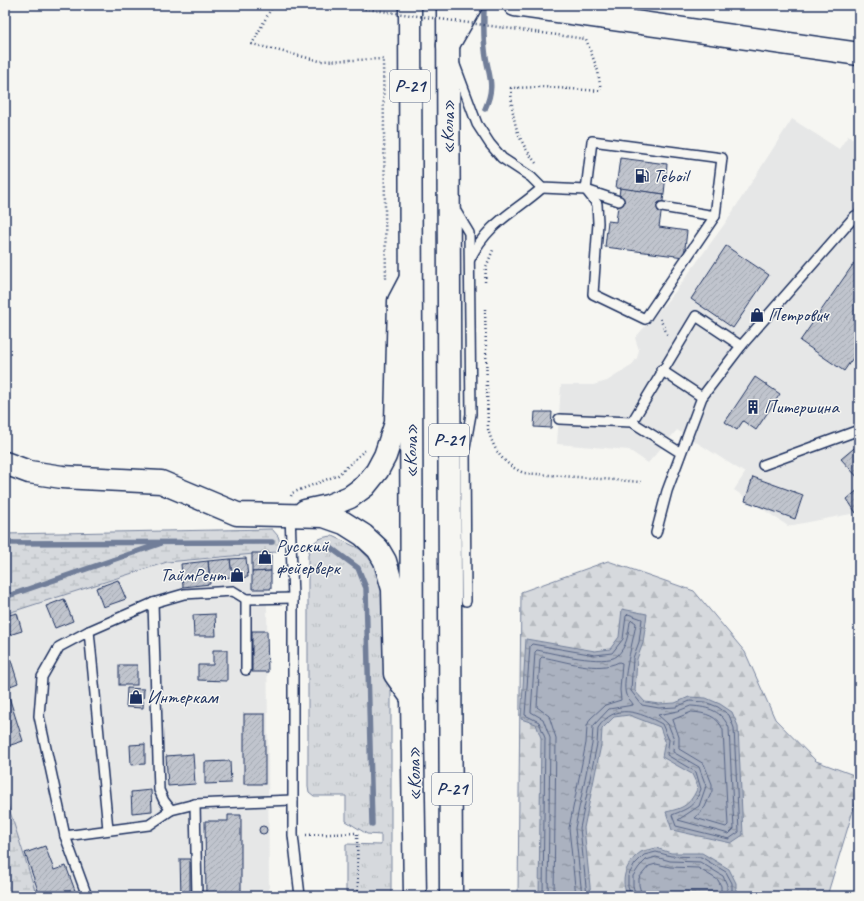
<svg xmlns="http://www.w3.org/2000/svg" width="864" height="901" font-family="Caveat,sans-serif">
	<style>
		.built { fill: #e6e7e7 }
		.grass { fill: url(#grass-tufts); stroke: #78849e }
		.forest { fill: url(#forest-firs); stroke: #78849e }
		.wetland { fill: url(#wetland-marsh); stroke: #78849e }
		.water { fill: url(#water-ripples); stroke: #717e99 }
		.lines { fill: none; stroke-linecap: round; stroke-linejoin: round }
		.shore { stroke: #556385; stroke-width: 1 }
		.stream { stroke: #717e99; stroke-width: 5.5 }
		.building { fill: url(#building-hatch); stroke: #1b2f5e }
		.service-casing { stroke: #1b2f5e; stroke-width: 12 }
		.tertiary-casing { stroke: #1b2f5e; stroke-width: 25 }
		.primary-casing { stroke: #1b2f5e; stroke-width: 25 }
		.path { stroke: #1b2f5e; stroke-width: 2.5; stroke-dasharray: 1 3; stroke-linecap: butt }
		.service { stroke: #f6f6f2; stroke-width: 9 }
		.tertiary { stroke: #f6f6f2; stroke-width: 22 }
		.primary { stroke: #f6f6f2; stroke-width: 22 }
		.path-bridge { stroke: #1b2f5e; stroke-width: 2.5; stroke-dasharray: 1 3; stroke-linecap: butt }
		.labels { text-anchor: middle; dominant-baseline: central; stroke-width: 3; stroke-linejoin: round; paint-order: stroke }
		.shield { fill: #f6f6f2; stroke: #5d6b8a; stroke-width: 1 }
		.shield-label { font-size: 18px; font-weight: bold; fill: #1b2f5e }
		.street-label { font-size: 19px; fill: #1b2f5e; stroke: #f6f6f2 }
		.poi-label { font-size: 19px; fill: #1b2f5e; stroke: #f6f6f2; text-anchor: start }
	</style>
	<defs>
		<pattern id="grass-tufts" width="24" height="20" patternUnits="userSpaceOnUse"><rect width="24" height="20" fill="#d6d9dd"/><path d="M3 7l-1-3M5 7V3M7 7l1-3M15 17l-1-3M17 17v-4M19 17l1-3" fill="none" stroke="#b7bbc0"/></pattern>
		<pattern id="forest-firs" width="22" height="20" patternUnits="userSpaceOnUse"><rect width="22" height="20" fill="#d6d9dd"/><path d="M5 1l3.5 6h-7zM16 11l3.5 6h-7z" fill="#b7bbc0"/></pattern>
		<pattern id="wetland-marsh" width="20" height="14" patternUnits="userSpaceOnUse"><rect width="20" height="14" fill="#d6d9dd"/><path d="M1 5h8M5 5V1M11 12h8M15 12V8" fill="none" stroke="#b7bbc0"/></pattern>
		<pattern id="water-ripples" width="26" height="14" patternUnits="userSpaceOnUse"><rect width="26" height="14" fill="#abb2c0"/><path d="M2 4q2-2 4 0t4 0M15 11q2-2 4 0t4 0" fill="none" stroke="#8a919f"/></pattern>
		<pattern id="building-hatch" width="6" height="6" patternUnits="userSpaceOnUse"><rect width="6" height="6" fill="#c0c4cd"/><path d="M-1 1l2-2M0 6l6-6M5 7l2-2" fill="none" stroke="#a4a9b2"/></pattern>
	</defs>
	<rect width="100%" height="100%" fill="#f6f6f2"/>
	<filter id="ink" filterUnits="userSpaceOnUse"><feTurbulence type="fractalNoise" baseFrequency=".025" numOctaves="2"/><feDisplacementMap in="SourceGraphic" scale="8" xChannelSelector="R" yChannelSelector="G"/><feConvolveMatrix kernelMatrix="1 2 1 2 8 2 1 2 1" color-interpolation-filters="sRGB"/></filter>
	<g filter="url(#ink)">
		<g class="built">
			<path d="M792,119L839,149L848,136L859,143V511L856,513L788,526L734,490L745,473L677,430L648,463L629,450L557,444L561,385H593L607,381L631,366L637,358L639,350L635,338L675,292L726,222Z"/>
			<path d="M252,553H271V589H268L267,598L269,896H37L5,796V614L167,562Z"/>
		</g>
		<path class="grass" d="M333,536L360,549L377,567L387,588L391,672V896H346V844L381,845V835L367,834L346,821V796H314L309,792L308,786V555C311,541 319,537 333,536Z"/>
		<path class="forest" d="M608,561L694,591L745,652L775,719L816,761L859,777V791L827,896H518L521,592Z"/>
		<g class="wetland">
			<path d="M272,529L278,536L281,545L276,552L167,562L5,614V534Z"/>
			<path d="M5,796L37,896H5Z"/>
		</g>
		<g class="water">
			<path d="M622,609L647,614L643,643L637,659L635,691L645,702L659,704L675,703L689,697L706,698L720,704L732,712L738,726L743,835L731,843L672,830L666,812C684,808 690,805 698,787L692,774L662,757L665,741L660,727L629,715L614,717L602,729L601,745L584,828L591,896H539L541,738L536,724L521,719L526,639L595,651L610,649L619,637Z"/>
			<path d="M656,848L671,853H702L729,869L736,883V896H628C619,881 626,862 641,852C645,850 652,849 656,848Z"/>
		</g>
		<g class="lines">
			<g class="shore">
				<path d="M691,706C709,707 722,711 729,728L734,829L729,834L678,820L699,806L706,786L699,767L673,752L674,739L668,724L658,715L678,711Z"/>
				<path d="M692,712C706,713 718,716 723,730L728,825L726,827L695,818L705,807L712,791V784L704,764L679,749V737L673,720Z"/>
				<path d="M543,896L545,738L539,722L525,715L530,646L532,644L595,655L612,653L623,639L626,616L628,614L642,619L639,642L633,658L631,691L642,705L659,708L676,707L690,701L705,702L718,707L729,715L734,728L739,832L729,839L676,826L672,815C689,808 694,807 701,789L696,772L667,755L669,740L662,724C639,712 615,702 598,728L597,744L580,828L587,896"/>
				<path d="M548,896L550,738L543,719L531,712L535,652L537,650C552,653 605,666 617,656C627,646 628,635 630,622L632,620L636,623C634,639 621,681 626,695C628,699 632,701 633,705L609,709L593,726L592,744L575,828L582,896"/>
				<path d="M554,896L556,738L549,716L537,707L540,659L542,657C566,661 597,673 619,662L622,663L620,690L621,700L605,705L590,719L587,726L586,743L569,828L576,896"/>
				<path d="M631,896L628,887V876L635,864L644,855L656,852L671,856L701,857L726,872L732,883V896"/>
				<path d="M636,896L633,886V876L639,867L646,860L656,857L670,861L700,862L723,876L727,885V896"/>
				<path d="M642,896L639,885V878L649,866L656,864L670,867L698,868L718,880L721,886V896"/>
			</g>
			<g class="stream">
				<path d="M484,5C484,19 483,34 485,49C487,75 497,82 485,109"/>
				<path d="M5,543L272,542"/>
				<path d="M331,548L358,568L366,588L372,824"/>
				<path d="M5,597L159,544"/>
			</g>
		</g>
		<g class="building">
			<path d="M620,158L667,164L664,194L616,188Z"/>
			<path d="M620,188L664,194L659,227L687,231L684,257L605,247L608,221L616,222Z"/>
			<path d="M726,246L769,275L733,328L691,299Z"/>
			<path d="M859,256V349L844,371L800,341Z"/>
			<path d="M755,377L780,394L756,430L743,421L737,430L725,422Z"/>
			<path d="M535,412H552L551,428L534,427Z"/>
			<path d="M859,444V479L841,459Z"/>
			<path d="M753,477L803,495L795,519L745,501Z"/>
			<path d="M859,489V511L856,513L847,499Z"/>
			<path d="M252,553H271V571L252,572Z"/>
			<path d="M246,558L248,577L232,579L230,559Z"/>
			<path d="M230,559L232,577L210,579L208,561Z"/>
			<path d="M208,561L210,584L183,587L181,564Z"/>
			<path d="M271,571V589H252V572Z"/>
			<path d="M118,580L126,599L103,607L96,588Z"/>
			<path d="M64,599L73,621L55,628L46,606Z"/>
			<path d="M17,613L22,631L9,635L5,616Z"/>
			<path d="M215,614L216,636H194L193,615Z"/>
			<path d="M252,631H267L268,672H252Z"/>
			<path d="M5,641L18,683L5,688Z"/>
			<path d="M213,650H227V681L198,680V665H213Z"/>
			<rect x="119" y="665" width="18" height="20"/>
			<path d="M127,688L144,689L143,708L126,707Z"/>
			<path d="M9,697L23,741L5,747V698Z"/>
			<rect x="244" y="714" width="21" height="70"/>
			<path d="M145,744V764L131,765L130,745Z"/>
			<path d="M193,754L195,784L168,786L166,756Z"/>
			<path d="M230,761L231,783L205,784V762Z"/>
			<path d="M151,790L152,811L132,813L131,792Z"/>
			<path d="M228,815H241V896H206L205,821H228Z"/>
			<circle cx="263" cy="830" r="4"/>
			<path d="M45,846L54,870L66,866L77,896H40L25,853Z"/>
			<path d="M180,859H190V896H181Z"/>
		</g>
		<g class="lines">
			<defs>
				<g id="service">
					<path d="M455,65L477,124L490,144L502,158L531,177L542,188L586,190L619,201"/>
					<path d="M592,141L722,158L715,216L645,319L593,294L598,223L597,204L586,190Z"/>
					<path d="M662,207L715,216"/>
					<path d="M454,208L469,233L471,414L465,448L466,601"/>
					<path d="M470,259C488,222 514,213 542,188"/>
					<path d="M741,346L855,216L859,214"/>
					<path d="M661,370L702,397"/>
					<path d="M559,419L632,422"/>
					<path d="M763,465L859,430"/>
					<path d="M290,514L293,598V835L300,896"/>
					<path d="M656,533L667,491L702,397L741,346L696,316L632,422L681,453"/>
					<path d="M246,599V670"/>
					<path d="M153,603L159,790L164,801L171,810"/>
					<path d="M89,631L108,829"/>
					<path d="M195,804L197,896"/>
					<path d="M65,836L149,825L171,810L195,804L293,800"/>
					<path d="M87,896L65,836L39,716L42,677L59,647L89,631L153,603L184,594L233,591L246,599L293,598"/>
				</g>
				<g id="tertiary">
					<path d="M515,5L859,54"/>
					<path d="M448,45L471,5"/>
					<path d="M5,463L29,472L62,477L161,482L237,514L324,516L344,523L363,535L378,549L385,561L393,589L395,674L412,698"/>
					<path d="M305,511L328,506L350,497L365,486L377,471L385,456L396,423L399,301L410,280"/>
				</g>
				<g id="primary">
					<path d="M410,5L412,698L415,896"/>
					<path d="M448,5L451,896"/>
				</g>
			</defs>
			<use href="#service" class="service-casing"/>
			<use href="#tertiary" class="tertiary-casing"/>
			<use href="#primary" class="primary-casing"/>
			<g class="path">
				<path d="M273,5L252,44L320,61L383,59L386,281"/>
				<path d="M536,163C516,138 512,119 511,88L542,87L601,91L598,71L586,39L557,35"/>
				<path d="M485,282L486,267L493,250"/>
				<path d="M485,309L488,429C494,451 503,464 524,473L641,482"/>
				<path d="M660,319L668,336"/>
				<path d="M291,496L292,493L338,475L365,450"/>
				<path d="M306,835L357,833L358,896"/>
			</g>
			<use href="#service" class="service"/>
			<use href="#tertiary" class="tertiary"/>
			<use href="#primary" class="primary"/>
			<path class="path-bridge" d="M337,5L557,35"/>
		</g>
	</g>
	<defs>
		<symbol id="fuel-bare" viewBox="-9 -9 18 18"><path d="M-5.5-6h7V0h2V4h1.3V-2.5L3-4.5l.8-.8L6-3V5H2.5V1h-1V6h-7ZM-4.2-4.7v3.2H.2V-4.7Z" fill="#1b2f5e" stroke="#f6f6f2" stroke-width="2.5" paint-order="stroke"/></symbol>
		<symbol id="shop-bare" viewBox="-9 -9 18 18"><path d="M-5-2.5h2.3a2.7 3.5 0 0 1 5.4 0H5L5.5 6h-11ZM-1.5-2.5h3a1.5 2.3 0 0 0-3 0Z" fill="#1b2f5e" stroke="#f6f6f2" stroke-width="2.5" paint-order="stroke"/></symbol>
		<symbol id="building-bare" viewBox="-9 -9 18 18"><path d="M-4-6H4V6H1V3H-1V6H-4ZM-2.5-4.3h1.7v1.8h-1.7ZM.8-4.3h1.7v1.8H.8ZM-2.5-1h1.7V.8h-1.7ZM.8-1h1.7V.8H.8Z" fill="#1b2f5e" stroke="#f6f6f2" stroke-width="2.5" paint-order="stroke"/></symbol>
	</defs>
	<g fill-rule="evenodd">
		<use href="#fuel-bare" x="632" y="166" width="20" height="20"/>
		<use href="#shop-bare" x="747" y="305" width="20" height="20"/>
		<use href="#building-bare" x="743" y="397" width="20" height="20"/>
		<use href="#shop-bare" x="255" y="547" width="20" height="20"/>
		<use href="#shop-bare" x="227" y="565" width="20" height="20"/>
		<use href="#shop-bare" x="126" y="687" width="20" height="20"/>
	</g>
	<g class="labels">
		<g class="shield">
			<rect x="390" y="70" width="40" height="32" rx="3"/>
			<rect x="429" y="424" width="40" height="32" rx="3"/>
			<rect x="432" y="773" width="40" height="32" rx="3"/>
		</g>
		<g class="shield-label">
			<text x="410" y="86">Р-21</text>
			<text x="449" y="440">Р-21</text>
			<text x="452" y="789">Р-21</text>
		</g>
		<g class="street-label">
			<text transform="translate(448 127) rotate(-90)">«Кола»</text>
			<text transform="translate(411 451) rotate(-90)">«Кола»</text>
			<text transform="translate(414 774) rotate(-91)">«Кола»</text>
		</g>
		<g class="poi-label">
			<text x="653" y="176">Teboil</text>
			<text x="768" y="315">Петрович</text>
			<text x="764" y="407">Питершина</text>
			<text x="276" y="546">Русский<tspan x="276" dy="22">фейерверк</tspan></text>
			<text x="226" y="575" text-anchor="end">ТаймРент</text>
			<text x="147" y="697">Интеркам</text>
		</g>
	</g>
	<rect width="864" height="901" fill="none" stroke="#f6f6f2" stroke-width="20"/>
	<rect x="10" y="10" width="844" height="881" fill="none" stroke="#1b2f5e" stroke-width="1.5" filter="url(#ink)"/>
</svg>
